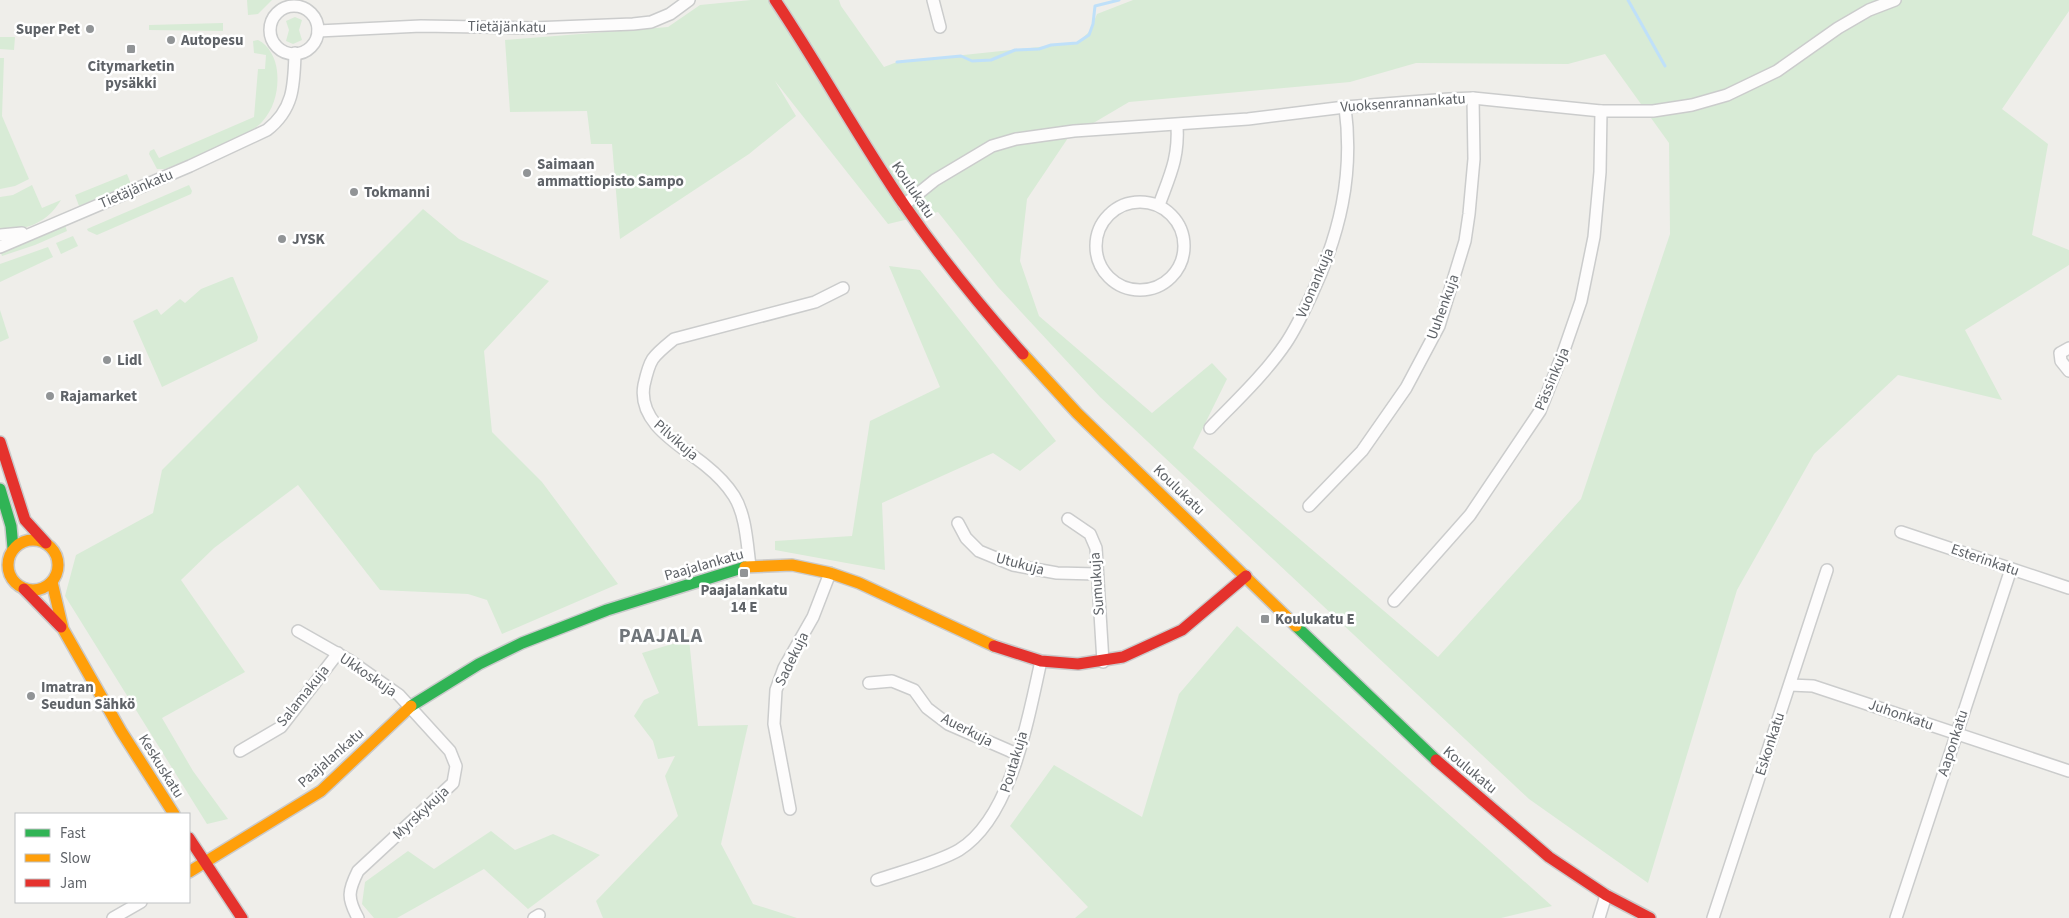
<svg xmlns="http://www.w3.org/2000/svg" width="2069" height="918" font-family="'Source Sans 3',sans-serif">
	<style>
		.green { fill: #d8ebd6; fill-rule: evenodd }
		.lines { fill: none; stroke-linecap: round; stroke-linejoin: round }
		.stream { stroke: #bfe0f9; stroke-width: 3 }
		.street-casing { stroke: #cbcccc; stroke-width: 14 }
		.fast-casing { stroke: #cacacb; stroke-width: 14 }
		.slow-casing { stroke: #cacacb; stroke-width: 14 }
		.jam-casing { stroke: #cacacb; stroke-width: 14 }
		.street { stroke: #fdfcfc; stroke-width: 11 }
		.fast { stroke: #30b455; stroke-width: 11 }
		.slow { stroke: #ff9f0a; stroke-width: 11 }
		.jam { stroke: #e5322d; stroke-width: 11 }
		.poi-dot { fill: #919496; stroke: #fff; stroke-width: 2 }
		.labels { text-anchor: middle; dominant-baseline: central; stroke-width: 5; stroke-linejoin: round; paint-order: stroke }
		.street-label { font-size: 15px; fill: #5f6368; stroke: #fff }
		.poi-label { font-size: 15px; font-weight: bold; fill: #5f6368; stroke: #fff; text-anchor: start }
		.district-label { font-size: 20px; font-weight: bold; letter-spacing: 1px; fill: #70757a; stroke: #fff }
	</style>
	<rect width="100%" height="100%" fill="#efeeea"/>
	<g class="green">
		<path d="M247,0H272L258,14L248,15Z"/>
		<path d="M751,0H839L841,6L884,67L897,62L1077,43L1090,31L1097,14L1133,0H2069V11L2002,109L2048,144L2032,235L2069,250V265L1965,330L2002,400L1898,375L1814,454L1737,590L1648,883L1529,799L1100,397L998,287L938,212L888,224L775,81L796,116L749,154L620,239L612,144H591L587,111L510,112L505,40L668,27L700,5ZM1605,54L1669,143L1670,234L1581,499L1438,657L1193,448L1227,379L1212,363L1152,413L1039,316L1020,261L1027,199L1068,138L1129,102L1350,82L1416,63L1568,64Z"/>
		<path d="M295,17L302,20L299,30L302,40L293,44L286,41L289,30L286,21Z"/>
		<path d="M223,23V31L149,30V25Z"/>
		<path d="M0,37H15L14,50L0,49Z"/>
		<path d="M258,40C269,45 276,59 277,71C279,88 275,108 262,122C246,139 189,159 165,169H157L149,154L150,151L154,149L159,158L254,117L258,69H265L266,55L254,53L253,41Z"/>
		<path d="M0,58H4L2,116L29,179L15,186L0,189Z"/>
		<path d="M127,174L131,184L79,206L75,195Z"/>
		<path d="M32,185L42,208L61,200C45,225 28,228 0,232V197L13,195Z"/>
		<path d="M189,185L192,191L191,194L97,235L88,231L87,229Z"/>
		<path d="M423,209L459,239L549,281L484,351L492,432L542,482L618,584L502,634L487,600L468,594L380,590L298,485L214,548L181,580L245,672L162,718L193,771L228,819L207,824L65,596L76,555L153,513L162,470Z"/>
		<path d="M65,225L67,231L35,245L2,256L0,251Z"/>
		<path d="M73,236L78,246L61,254L56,243Z"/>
		<path d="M48,247L53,257L0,282V264Z"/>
		<path d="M889,266L920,270L1056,441L1020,471L993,453L882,503L885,570L775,550V541L852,536L870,421L940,387Z"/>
		<path d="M231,277H233L258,337L257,341L162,387L133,321L157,309L161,315L180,299L185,303L201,289Z"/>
		<path d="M0,310L9,338L0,342Z"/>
		<path d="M1237,626L1552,906L1501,918H1075L1088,907L1010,826L1054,765L1142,817L1179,694Z"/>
		<path d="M689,639L698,726L748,725L721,844L753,904L797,918H603L596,901L678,816L665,776L675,756L658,759L653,741L634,716L644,700L659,693L642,653Z"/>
		<path d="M491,831L515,850L553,834L600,855L528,909L484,869L397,918H374L362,904L365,882L408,851L434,869Z"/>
	</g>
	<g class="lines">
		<g class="stream">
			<path d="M1628,0L1665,66"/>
			<path d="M897,62L961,56L972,61L991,60L1015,50L1039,49L1051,45L1077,43L1089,35L1093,24L1095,6L1119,0"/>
		</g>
		<defs>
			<g id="street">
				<path d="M933,0L940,27"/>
				<circle cx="294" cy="30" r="24"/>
				<path d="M318,31L421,26L533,28L633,24L651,22L670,14L689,0"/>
				<circle cx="1140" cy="246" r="44"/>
				<path d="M904,205L935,180L992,146L1016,139L1074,131L1248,119L1345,107L1449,99L1473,98L1601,111H1653L1692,105L1727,95L1777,71L1838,28L1869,10L1895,0"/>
				<path d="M1159,205C1170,175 1179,158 1177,125"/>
				<path d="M0,235L22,233"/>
				<path d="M0,247L190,166L267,130C294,109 294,85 295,53"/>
				<path d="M2069,348L2060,353L2061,361L2069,371"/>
				<path d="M1210,428C1236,401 1265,374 1286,343C1296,328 1304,311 1311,296C1340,234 1354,175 1345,107"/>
				<path d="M1309,506L1362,451L1406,388L1439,326L1465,241L1469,214L1474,159L1473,98"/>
				<path d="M1068,519L1090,534L1096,548L1103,662"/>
				<path d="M958,523L966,538L979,551L1013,565L1057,573L1097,574"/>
				<path d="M1901,532L2069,588"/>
				<path d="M750,566C747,544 746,515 734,496C727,485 715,473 705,465C680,445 637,423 644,385C650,358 652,357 674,339L815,302L843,288"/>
				<path d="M1394,601L1470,515L1540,411L1563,353L1581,301L1594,237L1600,172L1601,111"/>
				<path d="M298,631L349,660L399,695L450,751L456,766L453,783L358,871C348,891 347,898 358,918"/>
				<path d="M869,683L892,681L914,690L927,708L948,724L1017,754"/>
				<path d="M1790,685L1813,686L2069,771"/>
				<path d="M240,751L281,727L338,653"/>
				<path d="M790,809L774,724L776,690L784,668L813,617L830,573"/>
				<path d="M877,880C900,872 939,862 959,850C1012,817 1028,718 1041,661"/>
				<path d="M113,918L141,902"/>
				<path d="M534,918L539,915"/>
				<path d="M1599,918L1606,895"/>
				<path d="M1713,918L1827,570"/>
				<path d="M1896,918L2011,569"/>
			</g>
			<g id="fast">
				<path d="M0,489L11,526L13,548"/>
				<path d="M1296,626L1436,760"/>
				<path d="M411,706L479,664L522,643L607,610L745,567"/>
			</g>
			<g id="slow">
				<path d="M1023,354L1077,413L1296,626"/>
				<circle cx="33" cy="565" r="25"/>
				<path d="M745,567L792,565L830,573L859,583L994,646"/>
				<path d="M52,582L63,629L121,731L174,814"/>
				<path d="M189,872L321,791L411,706"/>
			</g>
			<g id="jam">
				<path d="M775,0C820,67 859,139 905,206C941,258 981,307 1023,354"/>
				<path d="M0,442L25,520L46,543"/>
				<path d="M24,589L61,627"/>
				<path d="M994,646L1041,661L1078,664L1123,657L1182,630L1246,576"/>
				<path d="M1436,760L1549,857L1606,895L1650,918"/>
				<path d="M189,838L242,918"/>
			</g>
		</defs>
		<use href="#street" class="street-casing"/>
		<use href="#fast" class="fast-casing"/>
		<use href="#slow" class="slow-casing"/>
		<use href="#jam" class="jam-casing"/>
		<use href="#street" class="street"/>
		<use href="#fast" class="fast"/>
		<use href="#slow" class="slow"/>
		<use href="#jam" class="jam"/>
	</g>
	<g class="poi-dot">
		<circle cx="90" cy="29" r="5"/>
		<circle cx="171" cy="40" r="5"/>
		<rect x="126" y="44" width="10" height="10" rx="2.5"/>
		<circle cx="527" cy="173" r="5"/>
		<circle cx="354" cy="192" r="5"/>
		<circle cx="282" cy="239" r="5"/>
		<circle cx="107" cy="360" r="5"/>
		<circle cx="50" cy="396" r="5"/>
		<rect x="739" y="568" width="10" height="10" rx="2.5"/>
		<rect x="1260" y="614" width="10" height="10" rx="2.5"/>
		<circle cx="31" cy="696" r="5"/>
	</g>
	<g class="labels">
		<g class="street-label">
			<text transform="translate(507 27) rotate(1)">Tietäjänkatu</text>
			<text transform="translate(1403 103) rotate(-4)">Vuoksenrannankatu</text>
			<text transform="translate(136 189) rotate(-23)">Tietäjänkatu</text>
			<text transform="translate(913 190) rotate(56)">Koulukatu</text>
			<text transform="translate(1315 283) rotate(-67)">Vuonankuja</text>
			<text transform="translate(1443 307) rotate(-70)">Uuhenkuja</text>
			<text transform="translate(1552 379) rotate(-67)">Pässinkuja</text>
			<text transform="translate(676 440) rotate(41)">Pilvikuja</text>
			<text transform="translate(1179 490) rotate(44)">Koulukatu</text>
			<text transform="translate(1985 560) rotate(19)">Esterinkatu</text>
			<text transform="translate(1020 564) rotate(15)">Utukuja</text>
			<text transform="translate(704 565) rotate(-16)">Paajalankatu</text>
			<text transform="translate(1097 584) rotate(-94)">Sumukuja</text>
			<text transform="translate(792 659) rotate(-64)">Sadekuja</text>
			<text transform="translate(368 675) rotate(34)">Ukkoskuja</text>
			<text transform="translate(303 696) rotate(-51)">Salamakuja</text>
			<text transform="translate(1901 715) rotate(19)">Juhonkatu</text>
			<text transform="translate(967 730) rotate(27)">Auerkuja</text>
			<text transform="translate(1953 743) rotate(-72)">Aaponkatu</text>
			<text transform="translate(1770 744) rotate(-72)">Eskonkatu</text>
			<text transform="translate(331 758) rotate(-41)">Paajalankatu</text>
			<text transform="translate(1014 762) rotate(-73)">Poutakuja</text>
			<text transform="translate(161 766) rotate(58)">Keskuskatu</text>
			<text transform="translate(1470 770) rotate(40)">Koulukatu</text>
			<text transform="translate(421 813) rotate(-43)">Myrskykuja</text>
		</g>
		<g class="poi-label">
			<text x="80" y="29" text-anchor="end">Super Pet</text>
			<text x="181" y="40">Autopesu</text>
			<text x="131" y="66" text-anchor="middle">Citymarketin<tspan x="131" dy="17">pysäkki</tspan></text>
			<text x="537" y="164">Saimaan<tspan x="537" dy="17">ammattiopisto Sampo</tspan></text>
			<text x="364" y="192">Tokmanni</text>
			<text x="292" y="239">JYSK</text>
			<text x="117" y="360">Lidl</text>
			<text x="60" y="396">Rajamarket</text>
			<text x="744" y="590" text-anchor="middle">Paajalankatu<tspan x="744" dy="17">14 E</tspan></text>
			<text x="1275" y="619">Koulukatu E</text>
			<text x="41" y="687">Imatran<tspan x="41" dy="17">Seudun Sähkö</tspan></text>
		</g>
		<g class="district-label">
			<text x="661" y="636">PAAJALA</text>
		</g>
	</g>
	<rect x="15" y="813" width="175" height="90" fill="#ffffff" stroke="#bfc1c3"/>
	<rect x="25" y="829" width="25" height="8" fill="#30b455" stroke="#bfc1c3"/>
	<text x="60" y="838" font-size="15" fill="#5f6368">Fast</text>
	<rect x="25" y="854" width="25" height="8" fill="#ff9f0a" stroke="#bfc1c3"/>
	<text x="60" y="863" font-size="15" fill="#5f6368">Slow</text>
	<rect x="25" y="879" width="25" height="8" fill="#e5322d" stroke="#bfc1c3"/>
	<text x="60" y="888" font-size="15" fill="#5f6368">Jam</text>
</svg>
